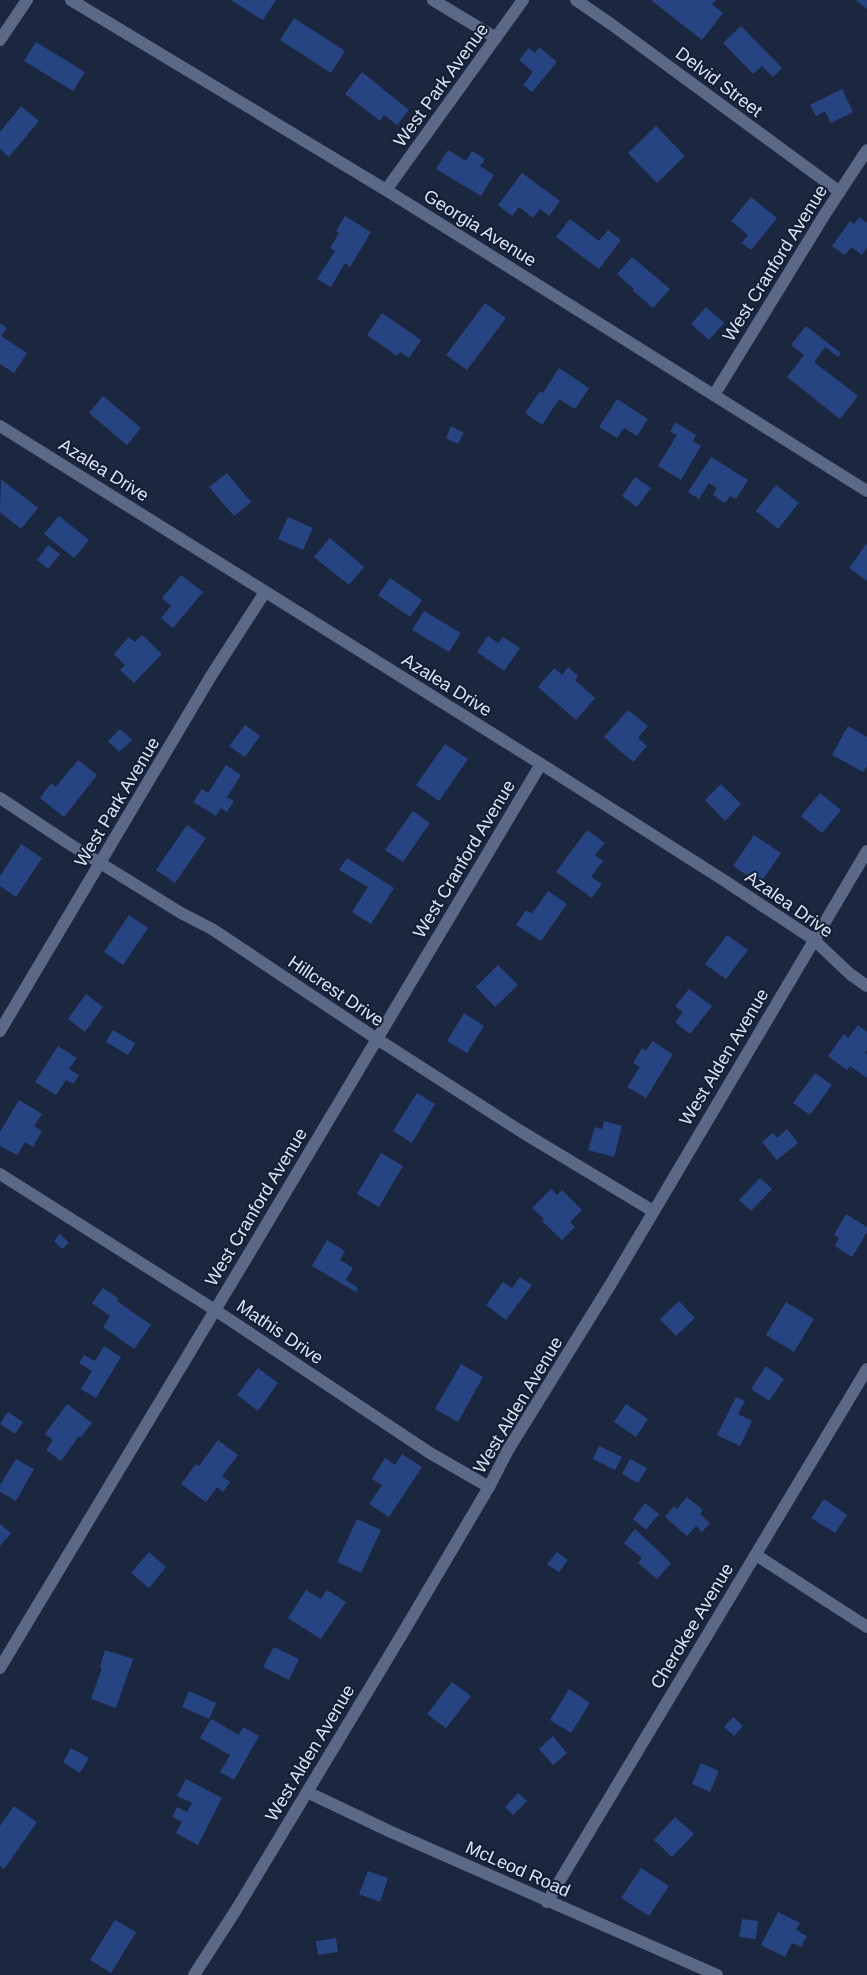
<svg xmlns="http://www.w3.org/2000/svg" width="867" height="1975" font-family="Helvetica,sans-serif">
	<style>
		.building { fill: #274482 }
		.lines { fill: none; stroke-linecap: round; stroke-linejoin: round }
		.minor { stroke: #5b6986; stroke-width: 12 }
		.labels { text-anchor: middle; dominant-baseline: central; stroke-width: 4; stroke-linejoin: round; paint-order: stroke }
		.street-label { font-size: 18px; fill: #dce4f4; stroke: #121d34 }
	</style>
	<rect width="100%" height="100%" fill="#1b273e"/>
	<g class="building">
		<path d="M231,0H276L263,20Z"/>
		<path d="M651,0H716L712,4L723,13L702,40Z"/>
		<path d="M856,0H867V9Z"/>
		<path d="M294,18L345,51L331,73L280,40Z"/>
		<path d="M741,26L782,68L773,77L762,66L753,74L723,43Z"/>
		<path d="M36,42L85,72L73,91L24,61Z"/>
		<path d="M539,47L557,62L532,92L523,85L533,72L519,60L529,48L535,53Z"/>
		<path d="M362,72L409,110L397,125L384,115L380,121L345,94Z"/>
		<path d="M842,89L853,112L831,123L825,111L816,116L810,105Z"/>
		<path d="M21,106L39,121L9,157L0,149V132Z"/>
		<path d="M656,126L685,156L657,183L628,153Z"/>
		<path d="M448,150L466,161L472,151L485,159L480,166L494,175L481,196L436,169Z"/>
		<path d="M522,173L560,201L549,216L540,209L533,218L519,207L512,216L498,205Z"/>
		<path d="M751,197L777,218L751,250L742,243L748,235L731,221Z"/>
		<path d="M345,216L371,232L350,267L345,263L331,287L317,279L335,251L330,248L339,233L336,231Z"/>
		<path d="M859,217L867,223V247L862,255L851,247L845,255L832,246L850,221L854,224Z"/>
		<path d="M570,219L599,241L608,230L621,240L599,269L556,237Z"/>
		<path d="M632,257L670,289L653,308L632,290L634,289L617,274Z"/>
		<path d="M485,303L506,318L467,370L446,355Z"/>
		<path d="M706,307L724,323L709,340L691,324Z"/>
		<path d="M382,313L421,340L409,358L400,352L397,356L367,335Z"/>
		<path d="M0,323L7,328L1,336L27,353L14,373L0,364Z"/>
		<path d="M806,326L841,353L838,357L825,347L814,362L858,396L840,419L787,377L804,355L791,345Z"/>
		<path d="M559,368L589,388L575,409L559,399L542,425L525,413L540,391L543,393Z"/>
		<path d="M103,396L141,428L127,445L89,413Z"/>
		<path d="M617,399L648,419L637,436L624,428L617,438L599,427Z"/>
		<path d="M675,422L696,435L693,441L701,446L681,480L658,466L677,435L670,432Z"/>
		<path d="M451,426L464,433L458,444L446,438Z"/>
		<path d="M711,457L748,480L736,499L730,496L725,503L713,495L717,488L709,483L699,499L688,492Z"/>
		<path d="M227,473L251,502L234,516L209,487Z"/>
		<path d="M635,477L651,488L637,507L622,496Z"/>
		<path d="M1,479L38,508L21,529L0,512Z"/>
		<path d="M776,485L799,503L778,529L756,511Z"/>
		<path d="M59,516L89,540L74,558L44,534Z"/>
		<path d="M288,517L313,528L303,550L278,539Z"/>
		<path d="M330,538L364,567L349,585L314,557Z"/>
		<path d="M867,543V581L849,568Z"/>
		<path d="M48,545L60,554L48,569L37,560Z"/>
		<path d="M181,575L203,592L173,628L161,618L171,606L162,598Z"/>
		<path d="M390,578L422,600L410,617L378,595Z"/>
		<path d="M424,611L461,633L449,652L412,630Z"/>
		<path d="M142,635L162,654L134,683L120,670L125,665L114,654L129,637L135,642Z"/>
		<path d="M488,636L498,643L503,637L520,648L504,671L477,652Z"/>
		<path d="M568,667L578,676L575,680L595,698L576,720L538,687L554,668L562,675Z"/>
		<path d="M628,710L648,726L638,738L647,746L633,762L604,737Z"/>
		<path d="M245,725L260,736L245,757L229,746Z"/>
		<path d="M848,726L867,737V766L863,772L832,755Z"/>
		<path d="M120,729L132,740L119,752L108,741Z"/>
		<path d="M445,744L468,759L439,801L416,785Z"/>
		<path d="M78,760L97,775L64,817L40,798L51,783L56,787Z"/>
		<path d="M226,765L241,775L227,797L234,801L227,812L221,808L216,816L193,802L202,789L208,793Z"/>
		<path d="M721,784L741,804L725,821L705,800Z"/>
		<path d="M820,793L841,810L822,833L801,816Z"/>
		<path d="M413,811L430,823L403,862L385,850Z"/>
		<path d="M187,825L206,838L175,883L156,870Z"/>
		<path d="M587,830L605,843L595,855L603,861L591,877L602,884L592,898L556,872Z"/>
		<path d="M754,835L781,853L760,884L733,866Z"/>
		<path d="M21,844L42,858L16,897L0,886V876Z"/>
		<path d="M347,858L394,888L371,924L352,912L368,887L339,870Z"/>
		<path d="M548,891L567,904L541,941L516,925L526,910L532,914Z"/>
		<path d="M129,915L148,928L123,965L104,952Z"/>
		<path d="M727,935L748,950L726,979L705,964Z"/>
		<path d="M498,965L518,985L495,1007L476,987Z"/>
		<path d="M689,989L712,1006L690,1034L675,1022L683,1012L675,1006Z"/>
		<path d="M86,994L103,1007L85,1032L68,1019Z"/>
		<path d="M464,1013L484,1026L467,1053L447,1041Z"/>
		<path d="M858,1025L867,1032V1050L865,1053L867,1054V1078L850,1066L847,1070L828,1056L844,1034L848,1038Z"/>
		<path d="M113,1030L135,1043L128,1055L106,1042Z"/>
		<path d="M652,1041L673,1054L646,1098L627,1087L640,1067L633,1063L642,1048L646,1051Z"/>
		<path d="M58,1046L77,1058L69,1069L79,1075L73,1084L66,1080L56,1095L35,1082Z"/>
		<path d="M815,1073L832,1085L810,1115L793,1103Z"/>
		<path d="M417,1093L435,1104L412,1143L393,1131Z"/>
		<path d="M19,1100L42,1114L34,1126L42,1131L33,1147L25,1142L17,1155L0,1146V1132Z"/>
		<path d="M604,1121L622,1126L614,1157L588,1150L595,1127L602,1129Z"/>
		<path d="M787,1129L798,1143L777,1160L762,1142L773,1133L777,1138Z"/>
		<path d="M381,1153L403,1166L379,1207L357,1194Z"/>
		<path d="M760,1178L772,1189L751,1211L739,1200Z"/>
		<path d="M551,1189L557,1195L562,1190L582,1210L570,1222L575,1227L562,1240L542,1221L544,1219L532,1208Z"/>
		<path d="M846,1214L867,1227V1232L852,1257L835,1246L839,1238L834,1235Z"/>
		<path d="M60,1234L69,1243L62,1249L54,1241Z"/>
		<path d="M327,1240L345,1251L340,1260L353,1268L346,1280L358,1288L356,1292L312,1266Z"/>
		<path d="M520,1277L532,1285L506,1320L486,1305L503,1282L512,1288Z"/>
		<path d="M103,1288L119,1299L117,1301L151,1325L134,1349L103,1327L110,1316L92,1303Z"/>
		<path d="M679,1301L695,1318L676,1336L660,1319Z"/>
		<path d="M786,1302L814,1319L794,1352L766,1335Z"/>
		<path d="M104,1346L121,1357L96,1398L81,1389L92,1371L79,1363L84,1355L95,1361Z"/>
		<path d="M461,1364L483,1377L458,1422L435,1409Z"/>
		<path d="M766,1366L784,1379L769,1401L751,1389Z"/>
		<path d="M258,1368L278,1383L258,1411L237,1395Z"/>
		<path d="M736,1397L745,1401L738,1414L752,1421L740,1446L717,1435Z"/>
		<path d="M67,1404L92,1423L81,1437L79,1436L61,1461L46,1450L53,1440L45,1434Z"/>
		<path d="M626,1404L648,1419L636,1437L614,1422Z"/>
		<path d="M8,1412L23,1422L15,1434L0,1424Z"/>
		<path d="M218,1440L238,1455L222,1476L230,1482L223,1492L217,1487L206,1502L181,1484L196,1464L199,1466Z"/>
		<path d="M599,1446L622,1457L615,1470L593,1459Z"/>
		<path d="M402,1454L422,1467L389,1517L369,1504L382,1485L372,1479L385,1458L395,1465Z"/>
		<path d="M16,1459L34,1469L16,1501L0,1492V1485Z"/>
		<path d="M630,1459L647,1468L638,1483L622,1474Z"/>
		<path d="M687,1497L703,1510L700,1514L710,1523L702,1532L696,1526L687,1536L665,1517L674,1506L677,1509Z"/>
		<path d="M824,1499L847,1515L835,1533L811,1518Z"/>
		<path d="M645,1503L659,1514L646,1530L633,1519Z"/>
		<path d="M357,1519L381,1530L361,1573L337,1562Z"/>
		<path d="M0,1524L11,1533L0,1546Z"/>
		<path d="M635,1529L671,1563L657,1579L638,1563L642,1558L624,1543Z"/>
		<path d="M149,1552L166,1567L149,1588L131,1573Z"/>
		<path d="M557,1552L568,1560L559,1572L547,1564Z"/>
		<path d="M306,1590L321,1599L327,1590L346,1602L321,1639L288,1618Z"/>
		<path d="M274,1647L299,1659L289,1680L263,1667Z"/>
		<path d="M105,1650L133,1659L116,1708L91,1699L102,1668L100,1667Z"/>
		<path d="M452,1682L471,1696L446,1728L427,1714Z"/>
		<path d="M569,1689L590,1703L571,1733L550,1720Z"/>
		<path d="M189,1691L216,1703L209,1719L182,1707Z"/>
		<path d="M733,1717L743,1726L734,1736L724,1727Z"/>
		<path d="M211,1719L239,1735L243,1727L259,1736L234,1780L220,1772L230,1755L200,1738Z"/>
		<path d="M553,1736L567,1753L553,1765L539,1749Z"/>
		<path d="M71,1748L89,1758L80,1773L63,1762Z"/>
		<path d="M701,1763L719,1771L710,1792L692,1784Z"/>
		<path d="M186,1779L222,1798L198,1845L176,1833L182,1822L172,1817L177,1807L187,1812L192,1803L177,1796Z"/>
		<path d="M518,1793L527,1801L513,1815L505,1807Z"/>
		<path d="M14,1806L37,1822L4,1869L0,1866V1826Z"/>
		<path d="M675,1817L694,1834L672,1857L654,1840Z"/>
		<path d="M641,1868L669,1886L649,1916L621,1898Z"/>
		<path d="M368,1871L388,1878L380,1902L359,1894Z"/>
		<path d="M778,1912L800,1923L796,1930L807,1936L801,1947L792,1943L785,1957L761,1945Z"/>
		<path d="M742,1919L758,1921L756,1939L739,1937Z"/>
		<path d="M115,1920L136,1932L111,1973L90,1960Z"/>
		<path d="M336,1938L338,1952L318,1955L316,1941Z"/>
	</g>
	<g class="lines">
		<g class="minor">
			<path d="M71,0L386,190L867,491"/>
			<path d="M433,0L496,38"/>
			<path d="M576,0L611,24L840,192"/>
			<path d="M0,40L27,0"/>
			<path d="M386,190L523,0"/>
			<path d="M714,395L825,214L867,150"/>
			<path d="M0,426L541,764L725,881L813,939L850,974L867,986"/>
			<path d="M0,798L71,845L181,913L212,929L377,1039L522,1132L653,1211"/>
			<path d="M0,1031L211,676L265,592"/>
			<path d="M0,1174L215,1310L430,1453L489,1487"/>
			<path d="M756,1555L867,1627"/>
			<path d="M0,1668C182,1368 361,1065 541,764"/>
			<path d="M307,1792L389,1831L717,1975"/>
			<path d="M547,1902L867,1369"/>
			<path d="M194,1975L236,1910L401,1636L489,1487L508,1450L612,1282L867,851"/>
		</g>
	</g>
	<g class="labels">
		<g class="street-label">
			<text transform="translate(719 82) rotate(37)">Delvid Street</text>
			<text transform="translate(441 85) rotate(-54)">West Park Avenue</text>
			<text transform="translate(480 228) rotate(32)">Georgia Avenue</text>
			<text transform="translate(775 263) rotate(-58)">West Cranford Avenue</text>
			<text transform="translate(104 470) rotate(32)">Azalea Drive</text>
			<text transform="translate(447 685) rotate(32)">Azalea Drive</text>
			<text transform="translate(117 802) rotate(-59)">West Park Avenue</text>
			<text transform="translate(464 859) rotate(-59)">West Cranford Avenue</text>
			<text transform="translate(789 904) rotate(35)">Azalea Drive</text>
			<text transform="translate(336 991) rotate(34)">Hillcrest Drive</text>
			<text transform="translate(724 1057) rotate(-59)">West Alden Avenue</text>
			<text transform="translate(256 1207) rotate(-59)">West Cranford Avenue</text>
			<text transform="translate(280 1332) rotate(34)">Mathis Drive</text>
			<text transform="translate(518 1405) rotate(-59)">West Alden Avenue</text>
			<text transform="translate(692 1626) rotate(-59)">Cherokee Avenue</text>
			<text transform="translate(310 1753) rotate(-59)">West Alden Avenue</text>
			<text transform="translate(518 1869) rotate(24)">McLeod Road</text>
		</g>
	</g>
</svg>
